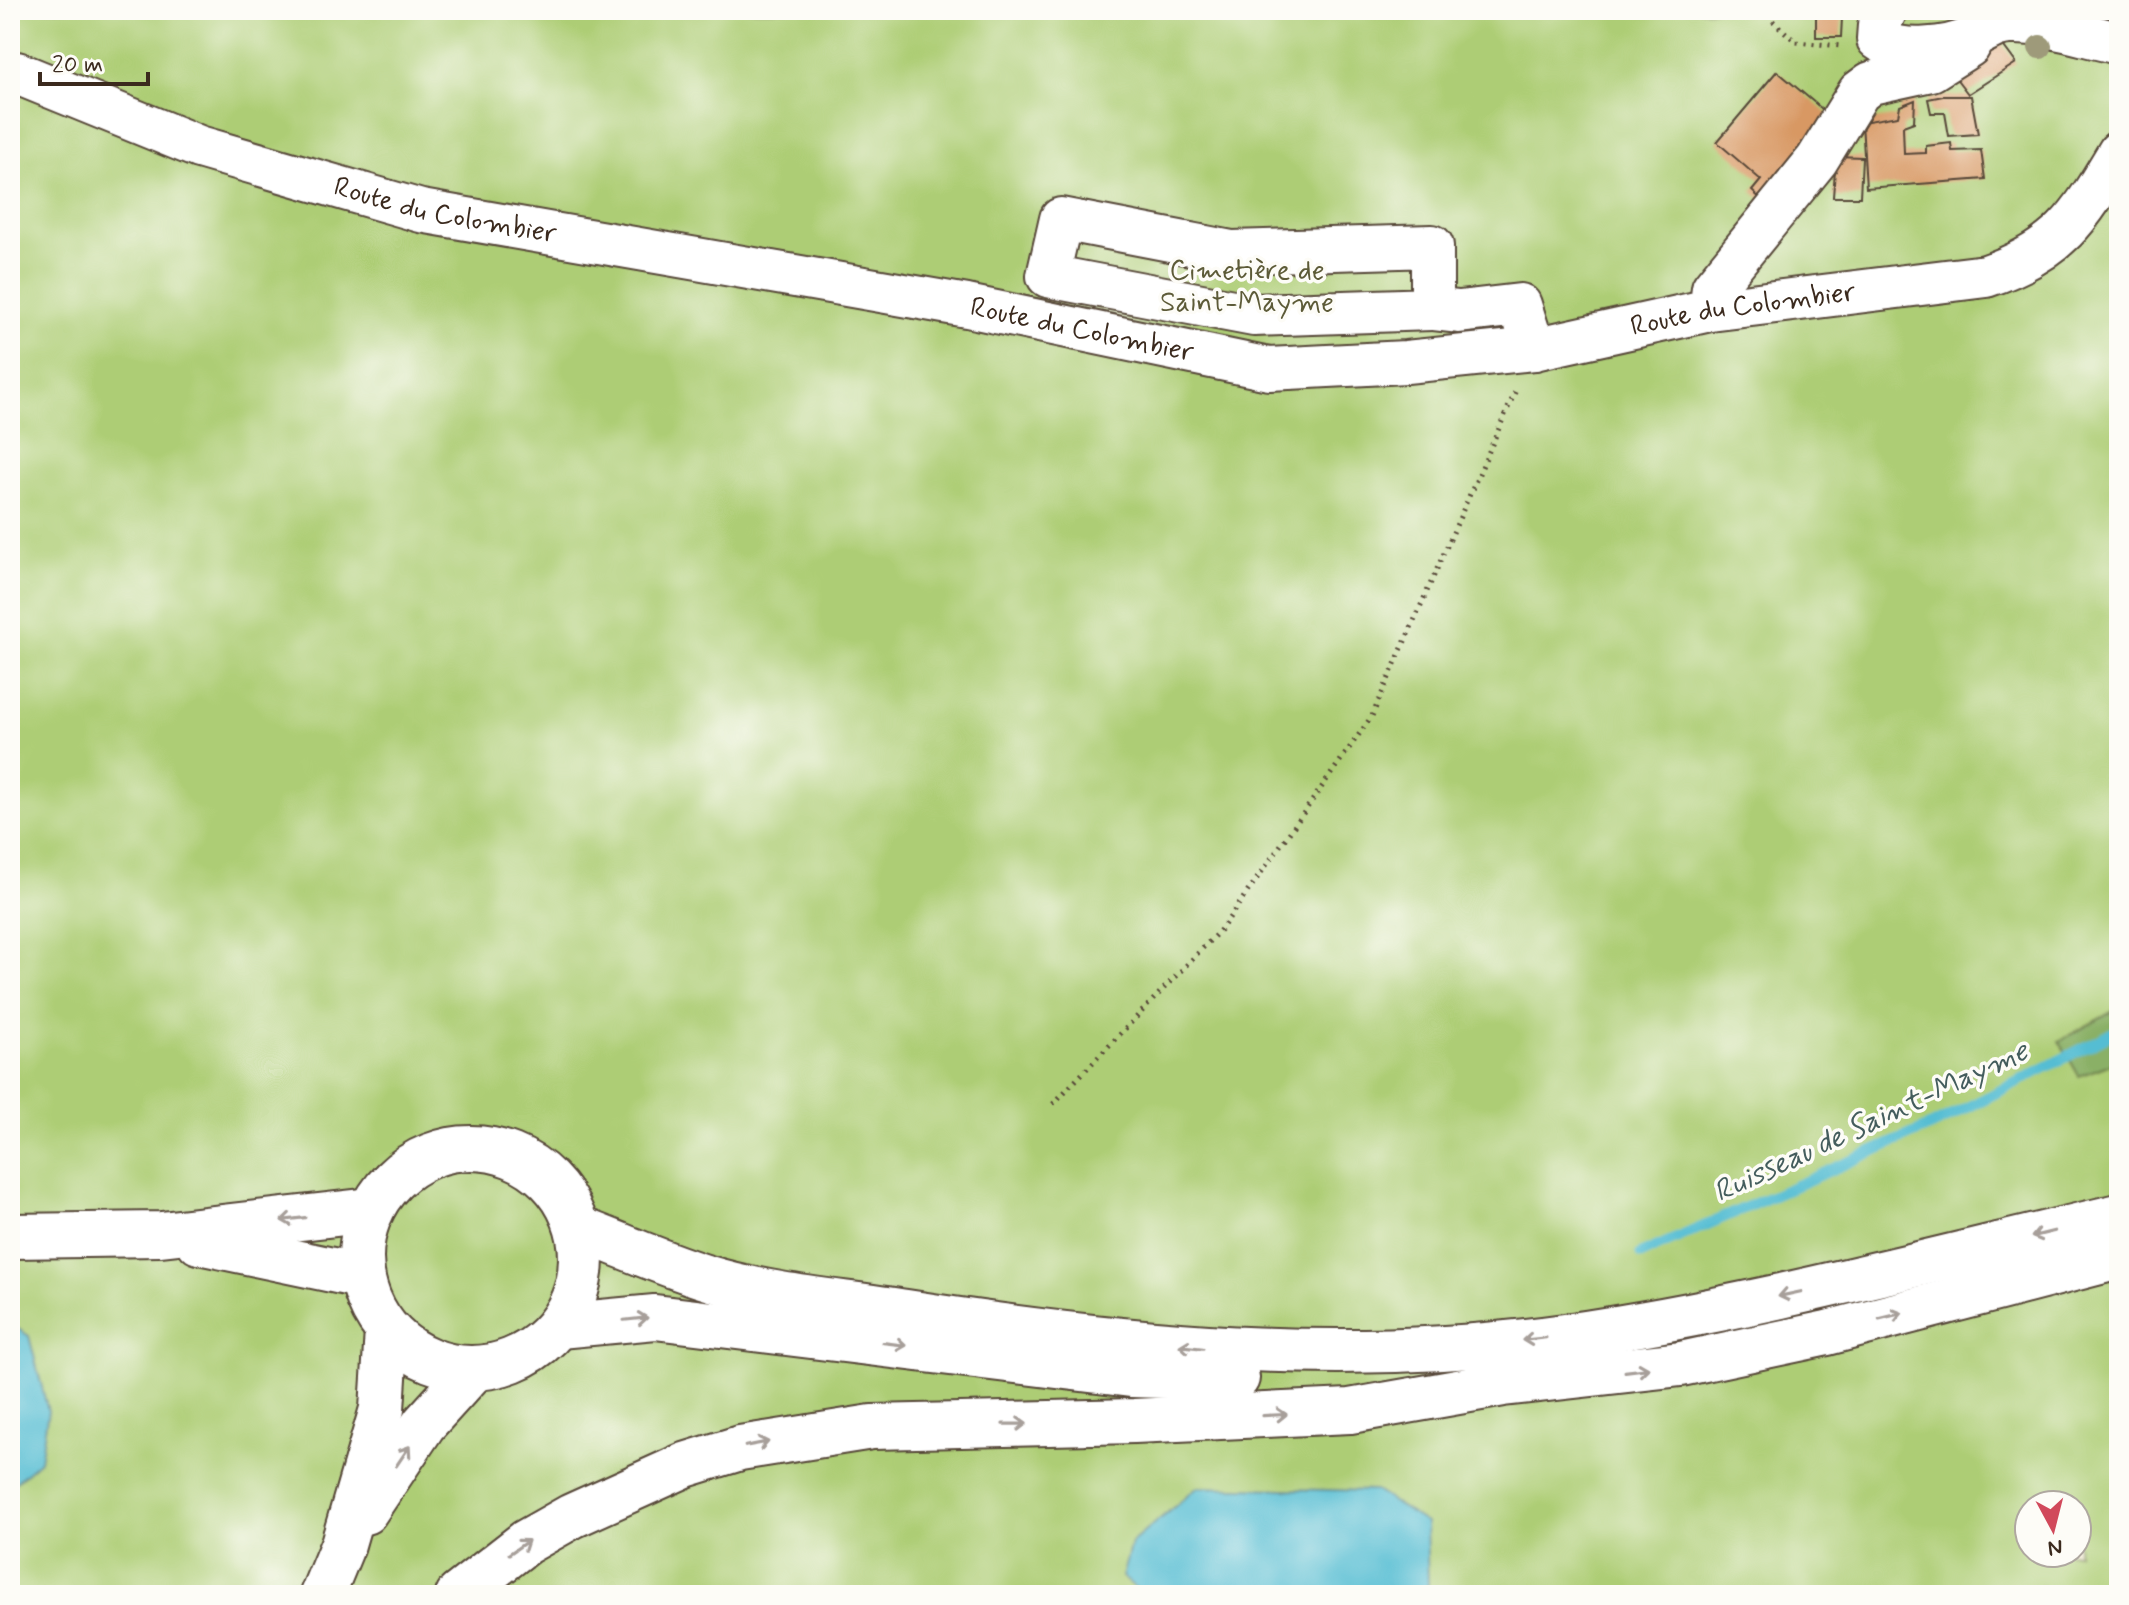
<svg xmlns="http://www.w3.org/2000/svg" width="2129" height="1605" font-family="Mynerve,sans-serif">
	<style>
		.green { fill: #adcd74; stroke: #747c49; stroke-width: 2; fill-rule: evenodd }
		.forest { fill: #8ab066; stroke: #626d42; stroke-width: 2 }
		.water { fill: #55bdd3; stroke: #487478; stroke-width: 2 }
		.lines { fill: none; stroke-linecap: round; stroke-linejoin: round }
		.stream { stroke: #55bdd3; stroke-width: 11 }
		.building { fill: #d89864 }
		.minor-casing { stroke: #564638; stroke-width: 46 }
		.major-casing { stroke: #564638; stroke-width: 48 }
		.path { stroke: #564638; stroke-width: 5; stroke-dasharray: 2 6; stroke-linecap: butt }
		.minor { stroke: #fff; stroke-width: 42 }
		.major { stroke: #fff; stroke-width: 44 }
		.tree { fill: #9e9a7a }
		.oneway { stroke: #a79f9a }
		.labels { text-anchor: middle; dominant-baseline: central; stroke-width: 7; stroke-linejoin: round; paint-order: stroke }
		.street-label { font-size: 28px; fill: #3b2a1e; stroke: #fdfcf7 }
		.park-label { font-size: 28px; fill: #5d5b38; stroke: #fdfcf7 }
		.water-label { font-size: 30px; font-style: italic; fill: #445d5d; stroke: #fdfcf7 }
	</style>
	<rect width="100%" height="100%" fill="#fdfcf7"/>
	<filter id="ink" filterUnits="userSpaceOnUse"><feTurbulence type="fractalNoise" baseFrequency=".0125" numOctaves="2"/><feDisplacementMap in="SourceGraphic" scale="16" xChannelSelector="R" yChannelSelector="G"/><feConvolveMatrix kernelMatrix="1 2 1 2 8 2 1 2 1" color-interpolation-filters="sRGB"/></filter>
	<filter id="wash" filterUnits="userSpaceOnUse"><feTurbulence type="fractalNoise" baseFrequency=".006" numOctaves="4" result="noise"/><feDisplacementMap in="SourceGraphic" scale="32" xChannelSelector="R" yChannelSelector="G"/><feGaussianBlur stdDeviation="1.8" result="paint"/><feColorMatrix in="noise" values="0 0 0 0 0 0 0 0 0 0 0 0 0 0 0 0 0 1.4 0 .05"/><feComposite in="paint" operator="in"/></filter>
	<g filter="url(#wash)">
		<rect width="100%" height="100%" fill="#eee7cb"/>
		<path class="green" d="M10,10H2119V1595H10ZM2029,1505H2077V1553H2029Z"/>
		<path class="forest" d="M2119,1008V1061L2079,1076L2059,1041Z"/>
		<g class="water">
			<path d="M10,1324L29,1336L48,1411L40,1461L10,1487Z"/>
			<path d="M1198,1487L1375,1491L1426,1523L1428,1585L1417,1595H1144L1122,1577L1131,1543Z"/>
		</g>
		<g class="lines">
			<path class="stream" d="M1641,1254L1935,1124L2119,1030"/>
		</g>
		<g id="blocks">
			<g class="building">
				<path d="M1824,10H1837V17L1842,18L1841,37H1816V14Z"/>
				<path d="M2100,10H2119V31L2097,27Z"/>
				<path d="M1999,40L2016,63L1968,94L1952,73Z"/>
				<path d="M1777,71L1835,120L1764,202L1752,191L1761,180L1717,142Z"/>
				<path d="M1943,96H1971L1978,134L1949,136L1945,113H1931L1928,99Z"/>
				<path d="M1915,100L1914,122L1903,126L1904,154L1926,153V146L1951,143L1952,151L1981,150L1985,179L1866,188L1862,122L1898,116L1900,106Z"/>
				<path d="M1836,156L1862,157L1860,197H1833Z"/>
			</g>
		</g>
	</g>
	<g filter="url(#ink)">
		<use href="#blocks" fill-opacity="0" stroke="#564638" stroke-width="2"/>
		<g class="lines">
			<defs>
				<g id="minor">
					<path d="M1886,10L1879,25L1878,39C1899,55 1950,49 1974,37C1987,30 1998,22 2014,23C2048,23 2086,36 2119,43"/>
					<path id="s1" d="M10,73H17L199,147L421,211L967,306L1269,369L1406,362L1534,349L1710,310L1986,276C2062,250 2080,217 2119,152"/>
					<path d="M1061,219L1232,252L1432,246V309L1254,315L1048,276Z"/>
					<path d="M1432,309L1459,312L1520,305L1534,349"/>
					<path d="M1710,310L1713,288L1817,160L1859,92L1871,83L1931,70L1969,46L1971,39"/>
				</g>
				<g id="major">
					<circle cx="471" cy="1258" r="110"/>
					<path d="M579,1229C625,1246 671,1268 719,1281C777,1297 845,1302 906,1312C1123,1346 1345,1367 1565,1336C1752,1309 1935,1259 2119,1216"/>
					<path d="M10,1236L161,1234L371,1210"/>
					<path d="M199,1242L361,1276"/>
					<path d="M559,1326L655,1317L1131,1375L1237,1378"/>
					<path d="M365,1512L424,1424L474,1369"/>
					<path d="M322,1595L343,1544L382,1409L387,1331"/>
					<path d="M458,1595L526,1542L572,1516L685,1465L740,1448L872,1427L1134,1421L1350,1411L1503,1384L1681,1364L1827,1333L2119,1257"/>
				</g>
			</defs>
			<use href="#minor" class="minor-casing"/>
			<use href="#major" class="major-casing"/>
			<g class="path">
				<path d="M1761,10L1796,42L1841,46"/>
				<path d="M1053,1104L1222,928L1372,716L1516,390"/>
			</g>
			<use href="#minor" class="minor"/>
			<use href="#major" class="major"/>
		</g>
		<circle class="tree" cx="2040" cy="47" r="12"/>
		<defs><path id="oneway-shaft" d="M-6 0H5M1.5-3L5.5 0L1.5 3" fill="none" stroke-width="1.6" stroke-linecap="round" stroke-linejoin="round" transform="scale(2)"/></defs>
		<g class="oneway">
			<use href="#oneway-shaft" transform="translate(293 1219) rotate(173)"/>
			<use href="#oneway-shaft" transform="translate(2043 1234) rotate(166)"/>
			<use href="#oneway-shaft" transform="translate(1790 1294) rotate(168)"/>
			<use href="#oneway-shaft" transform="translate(1891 1316) rotate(-14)"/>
			<use href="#oneway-shaft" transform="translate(636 1319) rotate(-6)"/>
			<use href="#oneway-shaft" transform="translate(1534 1339) rotate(174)"/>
			<use href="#oneway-shaft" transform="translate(895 1344) rotate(7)"/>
			<use href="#oneway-shaft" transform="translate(1191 1347) rotate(-174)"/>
			<use href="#oneway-shaft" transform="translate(1637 1370) rotate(-7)"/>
			<use href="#oneway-shaft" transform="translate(1275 1415) rotate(-3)"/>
			<use href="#oneway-shaft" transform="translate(1015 1424) rotate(-1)"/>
			<use href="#oneway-shaft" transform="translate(757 1444) rotate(-11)"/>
			<use href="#oneway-shaft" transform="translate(403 1456) rotate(-56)"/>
			<use href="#oneway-shaft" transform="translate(519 1547) rotate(-35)"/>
		</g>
	</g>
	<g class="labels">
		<g class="street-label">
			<text stroke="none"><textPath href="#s1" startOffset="458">Route du Colombier</textPath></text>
			<text stroke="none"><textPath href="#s1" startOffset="1776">Route du Colombier</textPath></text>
			<text stroke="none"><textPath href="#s1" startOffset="1106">Route du Colombier</textPath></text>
		</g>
		<g class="park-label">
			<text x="1247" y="271">Cimetière de<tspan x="1247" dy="32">Saint-Mayme</tspan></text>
		</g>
		<g class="water-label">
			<text transform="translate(1871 1122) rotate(-25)">Ruisseau de Saint-Mayme</text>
		</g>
	</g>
	<rect width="2129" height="1605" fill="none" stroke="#fdfcf7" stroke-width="40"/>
	<g transform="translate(2053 1529) rotate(173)"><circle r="38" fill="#fdfcf7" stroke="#afa8a0" stroke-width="2"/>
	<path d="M0-6L14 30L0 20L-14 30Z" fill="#d1495b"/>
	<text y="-12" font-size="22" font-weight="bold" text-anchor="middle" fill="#3b2a1e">N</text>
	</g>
	<path d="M40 72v12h108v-12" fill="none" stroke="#3b2a1e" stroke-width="4"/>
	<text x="52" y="72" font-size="24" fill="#3b2a1e" stroke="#fdfcf7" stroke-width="6" paint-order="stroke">20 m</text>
</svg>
